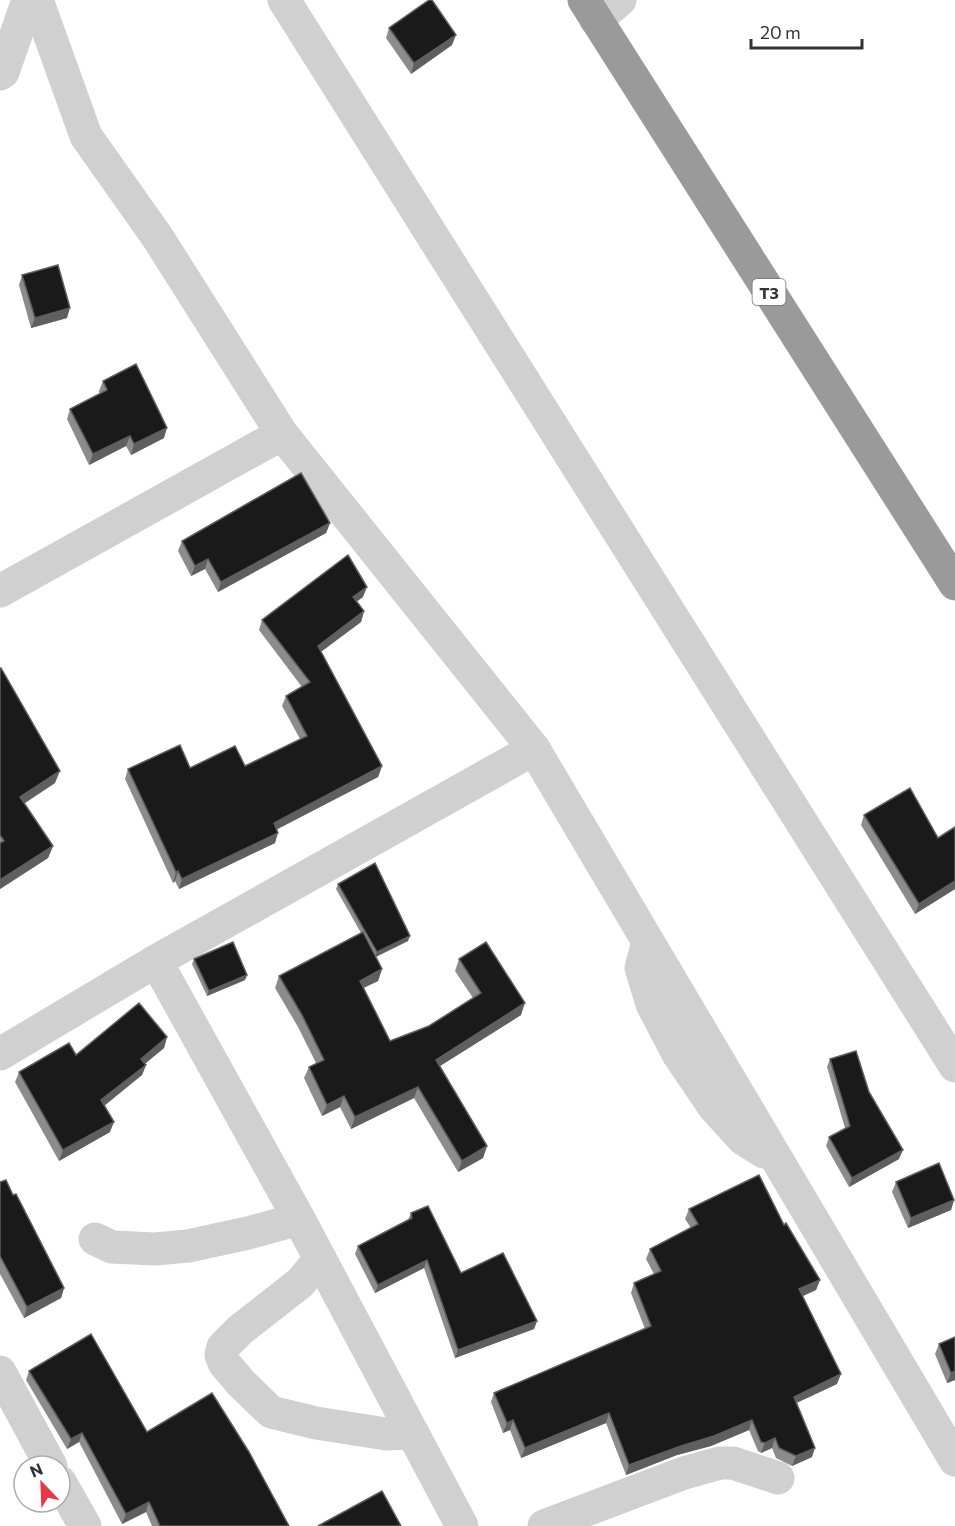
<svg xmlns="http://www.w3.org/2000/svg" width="955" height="1526" font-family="Commissioner,sans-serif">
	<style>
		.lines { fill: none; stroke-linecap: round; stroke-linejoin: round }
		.street { stroke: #d0d0d0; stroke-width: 33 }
		.highway { stroke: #9a9a9a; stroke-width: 33 }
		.wall { fill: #8c8c8c }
		.shaded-wall { fill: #5f5f5f }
		.building { fill: #1a1a1a; stroke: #5f5f5f; stroke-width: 1.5 }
		.labels { text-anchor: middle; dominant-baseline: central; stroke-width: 6; stroke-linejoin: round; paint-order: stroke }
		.shield { fill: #fff; stroke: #707070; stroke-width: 1.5 }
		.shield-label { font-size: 16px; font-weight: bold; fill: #333 }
	</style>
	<rect width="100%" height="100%" fill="#fff"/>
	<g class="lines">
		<g class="street">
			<path d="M37,0L86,136L158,238L282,434L534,749L955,1460"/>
			<path d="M284,0L955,1066"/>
			<path d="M596,20L620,0"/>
			<path d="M0,74L3,72L28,0"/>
			<path d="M0,591L282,434"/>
			<path d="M648,942L641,968L652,1004L678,1054L714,1107L743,1139L764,1152"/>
			<path d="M156,961L299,1219L462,1526"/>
			<path d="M0,1054L156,961L534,749"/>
			<path d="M95,1239L112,1247L155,1249L188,1246L248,1233L299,1219"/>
			<path d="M320,1259L300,1283L240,1330L223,1347L221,1355L224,1363L241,1383L271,1412L316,1423L386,1434L412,1433"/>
			<path d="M0,1372L51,1466"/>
			<path d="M60,1482L85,1526"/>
			<path d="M544,1526L684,1473L720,1463H733L778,1478"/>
		</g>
		<path class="highway" d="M584,0L955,584"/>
	</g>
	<g class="wall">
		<path d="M389,28L452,45L411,74L386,38Z"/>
		<path d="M22,275L67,318L31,328L19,285Z"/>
		<path d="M103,381L164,438L131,455L126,446L89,465L67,419L70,409L100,394L99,391Z"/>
		<path d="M330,523L326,533L218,592L205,569L191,576L178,551L182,541Z"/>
		<path d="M363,597L357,601L364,611L361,622L321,652L382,766L378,777L277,829L275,843L179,889L175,881L173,883L125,779L128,769L245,766L300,739L282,706L286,696L302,687L259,630L262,620Z"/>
		<path d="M0,668L55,783L24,804L53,846L48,858L0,889Z"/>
		<path d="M864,815L938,838L955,827V889L915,914L861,825Z"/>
		<path d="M338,884L408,941L376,957L382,969L378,981L363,988L390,1041L429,1026L473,998L455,971L459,959L521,1015L440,1066L487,1146L483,1158L458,1172L414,1098L351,1129L340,1107L322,1116L304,1078L309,1067L316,1063L298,1027L275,988L279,976L361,933L336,889Z"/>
		<path d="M194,959L247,975L245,980L207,996L192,964Z"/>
		<path d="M167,1037L164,1048L145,1064L146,1065L142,1075L104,1105L110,1132L59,1161L15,1082L19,1072L76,1055Z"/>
		<path d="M830,1059L869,1092L899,1159L849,1187L826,1146L829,1137L845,1128L827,1067Z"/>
		<path d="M0,1182L13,1195L64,1288L61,1298L24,1318L0,1274Z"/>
		<path d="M896,1182L954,1200L951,1210L908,1228L892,1192Z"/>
		<path d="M689,1209L784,1225L820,1280L816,1290L803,1296L837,1384L796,1403L812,1457L792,1466L776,1458L772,1448L761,1453L758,1451L749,1430L711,1446L677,1455L626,1475L606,1423L521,1458L510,1430L503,1433L491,1402L494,1393L645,1329L631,1293L634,1283L654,1274L646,1259L650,1249L691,1228L685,1219Z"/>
		<path d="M411,1213L461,1273L537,1321L534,1329L455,1358L424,1268L375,1293L355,1254L358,1246L408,1220Z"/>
		<path d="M955,1337V1380L947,1383L935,1354L939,1344Z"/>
		<path d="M29,1371L147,1432L289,1526H152L146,1512L122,1524L79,1442L67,1449L26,1380Z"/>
	</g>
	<g class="shaded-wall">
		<path d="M456,35L452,45L411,74L414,63Z"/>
		<path d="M70,308L67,318L31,328L35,318Z"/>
		<path d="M167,428L164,438L131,455L134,444Z"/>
		<path d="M130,436L126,446L89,465L93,454Z"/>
		<path d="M330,523L326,533L218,592L221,582Z"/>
		<path d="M208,559L205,569L191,576L195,566Z"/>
		<path d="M367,587L363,597L349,607L353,597Z"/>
		<path d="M364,611L361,622L315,656L318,646Z"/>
		<path d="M382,766L378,777L270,833L274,823Z"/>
		<path d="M60,771L55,783L15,809L20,797Z"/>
		<path d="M278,833L275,843L179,889L182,879Z"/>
		<path d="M53,846L48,858L0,889V880Z"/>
		<path d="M178,871L175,881L173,883L176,872Z"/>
		<path d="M955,881V889L915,914L919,904Z"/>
		<path d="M410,936L408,941L375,957L377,952Z"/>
		<path d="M382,969L378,981L355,992L360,981Z"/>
		<path d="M247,975L245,980L207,996L209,991Z"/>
		<path d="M525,1003L521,1015L432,1071L436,1060Z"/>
		<path d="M167,1037L164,1048L137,1070L141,1059Z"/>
		<path d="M146,1065L142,1075L98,1111L101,1100Z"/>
		<path d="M418,1087L414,1098L351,1129L355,1117Z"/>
		<path d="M344,1096L340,1107L322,1116L327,1105Z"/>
		<path d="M114,1122L110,1132L59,1161L63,1150Z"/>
		<path d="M487,1146L483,1158L458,1172L462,1161Z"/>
		<path d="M903,1150L899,1159L849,1187L852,1178Z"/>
		<path d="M954,1200L951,1210L908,1228L911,1218Z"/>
		<path d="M427,1260L424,1268L375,1293L378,1285Z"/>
		<path d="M820,1280L816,1290L796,1299L799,1289Z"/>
		<path d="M64,1288L61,1298L24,1318L27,1307Z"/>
		<path d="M537,1321L534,1329L455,1358L458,1350Z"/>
		<path d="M955,1371V1380L947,1383L951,1373Z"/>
		<path d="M841,1374L837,1384L790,1406L794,1397Z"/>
		<path d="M609,1413L606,1423L521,1458L525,1448Z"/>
		<path d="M513,1420L510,1430L503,1433L507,1423Z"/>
		<path d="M752,1420L749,1430L711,1446L677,1455L626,1475L629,1465Z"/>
		<path d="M82,1433L79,1442L67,1449L71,1439Z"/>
		<path d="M775,1438L772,1448L761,1453L765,1443Z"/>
		<path d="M815,1448L812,1457L792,1466L796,1456Z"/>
		<path d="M149,1502L146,1512L122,1524L126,1514Z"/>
	</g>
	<g class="building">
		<path d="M429,0H432L456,35L414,63L389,28Z"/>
		<path d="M58,265L70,308L35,318L22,275Z"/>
		<path d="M136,364L167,428L134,444L130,436L93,454L70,409L107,390L103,381Z"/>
		<path d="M301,473L330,523L221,582L208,559L195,566L182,541Z"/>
		<path d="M348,555L367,587L353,597L364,611L318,646L382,766L274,823L278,833L182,879L178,871L176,872L128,769L180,745L190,768L235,746L245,766L307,736L286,696L310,682L262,620Z"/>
		<path d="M0,668H1L60,771L20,797L53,846L0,880V843L4,841L0,835Z"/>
		<path d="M910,788L938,838L955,827V881L919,904L864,815Z"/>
		<path d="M375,863L410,936L377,952L338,884Z"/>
		<path d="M363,932L382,969L360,981L390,1041L429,1026L481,993L459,959L486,942L525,1003L436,1060L487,1146L462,1161L418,1087L355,1117L344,1096L327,1105L309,1067L324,1060L302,1015L279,976Z"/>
		<path d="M233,942L247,975L209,991L194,959Z"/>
		<path d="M139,1003L167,1037L141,1059L146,1065L101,1100L114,1122L63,1150L19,1072L69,1043L76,1055Z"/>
		<path d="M856,1051L869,1092L903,1150L852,1178L829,1137L850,1126L830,1059Z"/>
		<path d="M939,1163L954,1200L911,1218L896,1182Z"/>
		<path d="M759,1175L784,1225L786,1223L820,1280L799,1289L841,1374L794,1397L815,1448L796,1456L779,1448L775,1438L765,1443L761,1442L752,1420L714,1436L681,1446L629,1465L609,1413L525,1448L513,1420L507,1423L494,1393L651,1326L634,1283L661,1271L650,1249L698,1224L689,1209Z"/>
		<path d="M6,1180L13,1195L16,1194L64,1288L27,1307L0,1256V1182Z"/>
		<path d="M428,1206L461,1273L503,1253L537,1321L458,1350L427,1260L378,1285L358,1246L412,1218L411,1213Z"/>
		<path d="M91,1334L147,1432L212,1393L249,1452L289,1526H160L149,1502L126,1514L82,1433L71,1439L29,1371Z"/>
		<path d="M955,1337V1371L951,1373L939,1344Z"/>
		<path d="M382,1491L401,1526H318Z"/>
	</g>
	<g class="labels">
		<rect class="shield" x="752.5" y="279" width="33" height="26" rx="4.5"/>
		<g class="shield-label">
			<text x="769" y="292">T3</text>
		</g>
	</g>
	<g transform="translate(42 1484) rotate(337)"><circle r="28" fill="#ffffff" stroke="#adadad" stroke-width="1.5"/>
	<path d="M0-4.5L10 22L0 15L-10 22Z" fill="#e63946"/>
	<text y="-9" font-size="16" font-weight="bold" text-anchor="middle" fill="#333333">N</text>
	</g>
	<path d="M751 39v9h111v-9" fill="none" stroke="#333333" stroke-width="3"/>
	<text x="760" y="39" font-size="18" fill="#333333" stroke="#ffffff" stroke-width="4.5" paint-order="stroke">20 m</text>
</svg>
